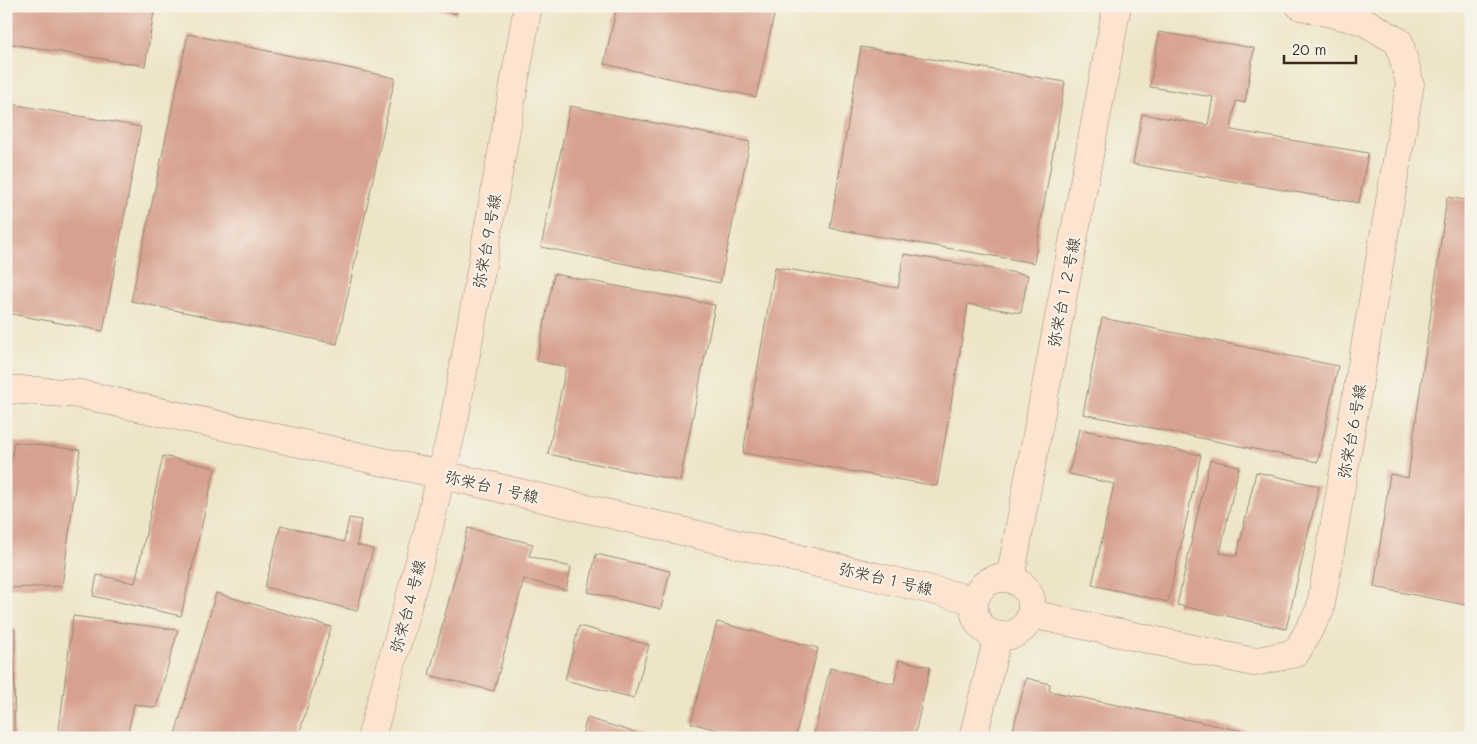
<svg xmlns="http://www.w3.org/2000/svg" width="1477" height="744" font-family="Mali,'Klee One',sans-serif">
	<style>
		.building { fill: #d7a190 }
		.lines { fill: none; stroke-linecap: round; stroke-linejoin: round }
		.secondary-casing { stroke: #948873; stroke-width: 29 }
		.secondary { stroke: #fde4d1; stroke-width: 28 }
		.labels { text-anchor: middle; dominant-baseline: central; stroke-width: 4; stroke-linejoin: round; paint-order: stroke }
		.street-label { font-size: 16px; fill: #3b2a1e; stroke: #f7f3e8 }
	</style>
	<rect width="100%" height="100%" fill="#f7f3e8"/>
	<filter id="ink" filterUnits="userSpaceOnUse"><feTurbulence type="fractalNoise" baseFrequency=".02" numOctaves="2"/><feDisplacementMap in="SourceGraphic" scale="10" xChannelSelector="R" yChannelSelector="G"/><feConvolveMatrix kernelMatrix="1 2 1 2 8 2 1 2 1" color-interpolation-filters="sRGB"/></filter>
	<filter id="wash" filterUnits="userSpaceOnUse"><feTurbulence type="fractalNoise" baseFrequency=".0096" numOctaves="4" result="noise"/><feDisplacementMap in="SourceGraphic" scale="20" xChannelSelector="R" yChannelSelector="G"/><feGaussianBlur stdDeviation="1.12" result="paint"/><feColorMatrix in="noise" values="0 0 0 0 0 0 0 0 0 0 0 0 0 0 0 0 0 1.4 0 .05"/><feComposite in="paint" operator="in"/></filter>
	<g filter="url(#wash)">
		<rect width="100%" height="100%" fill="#eee5c8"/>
		<g id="blocks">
			<g class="building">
				<path d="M6,6H155L145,66L6,43Z"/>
				<path d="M425,6H458L456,14Z"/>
				<path d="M617,6H776L756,97L604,64Z"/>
				<path d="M1159,32L1254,48L1245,103L1236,101L1231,130L1368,153L1359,203L1133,164L1142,114L1208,125L1213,97L1150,87Z"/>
				<path d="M188,34L395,78L337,344L131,301Z"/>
				<path d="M861,47L1065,82L1034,263L830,228Z"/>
				<path d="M6,103L141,127L103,331L6,313Z"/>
				<path d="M570,106L750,142L720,283L541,247Z"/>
				<path d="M1447,197L1471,201V606L1374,587L1390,474L1408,478Z"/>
				<path d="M904,254L1028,275L1021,313L968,304L937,486L743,453L775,267L898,288Z"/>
				<path d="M554,274L715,305L680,481L548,454L566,367L537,361Z"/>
				<path d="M1102,318L1338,366L1318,462L1083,414Z"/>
				<path d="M1079,429L1201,455L1168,602L1092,585L1114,484L1069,474Z"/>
				<path d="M14,442L80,450L62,586L6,588V498Z"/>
				<path d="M163,456L215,468L181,616L93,596L97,575L135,583Z"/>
				<path d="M1210,460L1239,466L1220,553L1237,556L1256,472L1319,486L1286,629L1177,605Z"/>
				<path d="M349,518L361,520L357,545L373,549L357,611L265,587L281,525L344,542Z"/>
				<path d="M468,528L533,544L529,556L571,567L566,590L524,579L494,691L429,675Z"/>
				<path d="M596,554L670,571L661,609L588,592Z"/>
				<path d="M216,593L331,627L298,738H174Z"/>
				<path d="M73,616L178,630L156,708L134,704L127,738H58Z"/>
				<path d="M717,622L818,648L795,738H747L691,723Z"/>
				<path d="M579,626L649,645L634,698L565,680Z"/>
				<path d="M6,629H15L14,738H6Z"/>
				<path d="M899,660L930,667L914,738H813L830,668L894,684Z"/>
				<path d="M1026,678L1050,684L1049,691L1277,738H1011Z"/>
				<path d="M587,718L650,737V738H581Z"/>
			</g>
		</g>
	</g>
	<g filter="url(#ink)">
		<use href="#blocks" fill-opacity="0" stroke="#948873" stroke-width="1"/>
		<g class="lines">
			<defs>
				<g id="secondary">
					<path d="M6,389L80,394L120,403L487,485L974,600"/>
					<circle cx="1003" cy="607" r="29"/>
					<path d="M1010,579L1117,6"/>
					<path d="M1031,614L1254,662L1296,653L1320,610L1410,84L1399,42L1363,21L1300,6"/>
					<path d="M371,738L428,531L455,416L528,6"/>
					<path d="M973,738L998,636"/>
				</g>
			</defs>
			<use href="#secondary" class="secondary-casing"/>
			<use href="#secondary" class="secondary"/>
		</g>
	</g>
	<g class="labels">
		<g class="street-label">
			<text transform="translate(486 241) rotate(-80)">弥栄台９号線</text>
			<text transform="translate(1063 292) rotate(-79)">弥栄台１２号線</text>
			<text transform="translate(1351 431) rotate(-80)">弥栄台６号線</text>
			<text transform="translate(492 486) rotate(13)">弥栄台１号線</text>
			<text transform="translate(886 578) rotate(13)">弥栄台１号線</text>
			<text transform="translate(407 606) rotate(-75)">弥栄台４号線</text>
		</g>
	</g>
	<rect width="1477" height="744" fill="none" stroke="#f7f3e8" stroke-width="25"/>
	<path d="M1284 55v8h72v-8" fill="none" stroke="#3b2a1e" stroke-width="2.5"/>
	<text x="1292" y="55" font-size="15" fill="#3b2a1e" stroke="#f7f3e8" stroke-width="4" paint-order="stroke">20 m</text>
</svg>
